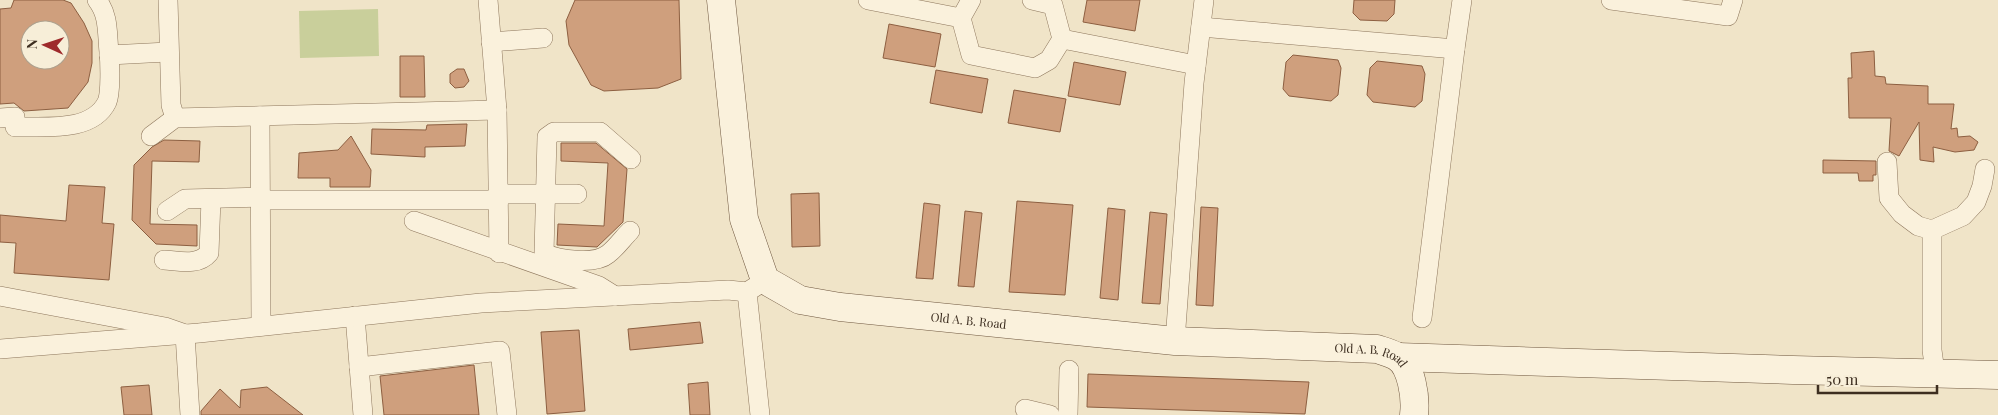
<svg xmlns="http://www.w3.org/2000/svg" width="1998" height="415" font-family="'Playfair Display',serif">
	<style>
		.green { fill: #c9cf9b }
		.building { fill: #cf9f7d; stroke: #8d5f41; fill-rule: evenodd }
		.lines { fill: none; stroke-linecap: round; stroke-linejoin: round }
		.street-casing { stroke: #8d765c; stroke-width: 20 }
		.secondary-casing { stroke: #6f573f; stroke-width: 29 }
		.street { stroke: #faf1dc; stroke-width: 19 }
		.secondary { stroke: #faf1dc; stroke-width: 28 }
		.labels { text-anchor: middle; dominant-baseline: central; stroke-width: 5; stroke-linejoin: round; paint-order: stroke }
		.street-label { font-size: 12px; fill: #3d2e20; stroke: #f7eed8 }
	</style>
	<rect width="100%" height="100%" fill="#f0e4c8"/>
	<path class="green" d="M378,9L379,56L300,58L299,11Z"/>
	<g class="building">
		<path d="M14,0H63L71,3L84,23L92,41V63L88,82L68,108L24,111L14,103L0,104V9L11,8ZM30,30H60V60H30Z"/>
		<path d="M575,0H679L681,79L658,88L604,91L591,85L569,45L566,21Z"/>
		<path d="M1087,0H1140L1135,31L1083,22Z"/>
		<path d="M1354,0H1395L1394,14L1387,21L1360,20L1353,13Z"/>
		<path d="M889,24L941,34L935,67L883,58Z"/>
		<path d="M1874,51L1875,76L1885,77L1886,84L1928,86V104H1954L1951,129L1957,128L1958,137L1970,136L1978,142L1974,150L1955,152L1933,147L1934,162L1920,160L1919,122L1899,156L1889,151L1891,118H1849L1848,78H1852L1851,53Z"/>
		<path d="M1293,55L1338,60L1341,68L1338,95L1331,101L1289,96L1283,89L1286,62Z"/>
		<path d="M400,56H424L425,97H400Z"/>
		<path d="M1377,61L1422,66L1425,74L1422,101L1415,107L1373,102L1367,95L1370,68Z"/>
		<path d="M1074,62L1126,72L1120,105L1068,96Z"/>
		<path d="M457,69H464L469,81L464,87L455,88L450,83V74Z"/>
		<path d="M936,70L988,79L982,113L930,103Z"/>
		<path d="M1014,90L1066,99L1060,132L1008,123Z"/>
		<path d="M467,124L465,146L425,147V157L371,154L372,129L426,130L427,125Z"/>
		<path d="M351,136L371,170L370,187H330V178H298L299,153L338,150Z"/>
		<path d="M164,140L200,141L199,162L152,161L150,224L197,225V246L156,244L132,220L134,165L152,147Z"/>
		<path d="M561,143H596L627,169L623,222L597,247L557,245L558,224L604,226L608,163L561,161Z"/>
		<path d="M1823,160L1876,161V175H1873V181H1859L1858,173H1823Z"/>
		<path d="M69,185L105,187L102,223L114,224L109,280L14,273L16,243L0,242V215L66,221Z"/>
		<path d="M819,193L820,246L792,247L791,194Z"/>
		<path d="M1017,201L1073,205L1065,295L1009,292Z"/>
		<path d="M924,203L940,205L933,279L916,278Z"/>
		<path d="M1201,207L1218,208L1213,306L1196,305Z"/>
		<path d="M1108,208L1125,210L1118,300L1100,298Z"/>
		<path d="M965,211L982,213L974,287L958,286Z"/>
		<path d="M1150,212L1167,214L1160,304L1142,303Z"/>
		<path d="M700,322L703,343L630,350L628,329Z"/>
		<path d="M579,330L585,411L547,414L541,332Z"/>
		<path d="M474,365L479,415H384L380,376Z"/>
		<path d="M1088,374L1309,382L1305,414L1087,407Z"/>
		<path d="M708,382L710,415H690L688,384Z"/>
		<path d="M149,385L152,415H124L121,387Z"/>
		<path d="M267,387L303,415H201V411L220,389L240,408L241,390Z"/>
	</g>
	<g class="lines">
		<defs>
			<g id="street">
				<path d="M168,0L171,105L175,118"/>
				<path d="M488,0L497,110L499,253"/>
				<path d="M868,0L961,18"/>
				<path d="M971,0L961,18L971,55L1035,68L1049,60L1062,39L1053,5L1032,0"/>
				<path d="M1611,0L1728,16L1733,0"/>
				<path d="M1201,27L1455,49L1462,0"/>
				<path d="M1062,39L1196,65"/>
				<path d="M491,42L543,38"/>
				<path d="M109,55L168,52"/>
				<path d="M260,116L261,326"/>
				<path d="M0,118L15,117"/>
				<path d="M15,127C44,126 92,133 107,102C111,93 110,62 109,52C107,33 109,15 97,0"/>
				<path d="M151,136L175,118L497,110"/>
				<path d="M1887,162L1889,198L1902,214L1918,226L1932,230L1963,216L1976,202L1982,186L1985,169"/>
				<path d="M499,194H577"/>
				<path d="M262,200H499"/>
				<path d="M167,211L185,199L262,197"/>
				<path d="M414,221L599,286L615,296"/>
				<path d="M1932,230V350L1935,372"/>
				<path d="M630,231C623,238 616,248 608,254C595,265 559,260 544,253L547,137L554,132H600L631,159"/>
				<path d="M164,260C180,261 198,266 209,253L211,199"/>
				<path d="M758,285L747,292L760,415"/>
				<path d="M0,296L165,327L185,334L190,415"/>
				<path d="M355,316L363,415"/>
				<path d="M1422,318L1455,49"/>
				<path d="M1175,341L1194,83L1204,0"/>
				<path d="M0,349L199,333L481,303L728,290L747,292"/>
				<path d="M359,367L500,351L507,415"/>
				<path d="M1025,409L1050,415"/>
				<path d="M1068,415L1069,370"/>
			</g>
			<g id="secondary">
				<path id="s1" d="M721,0L744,219L765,280L800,300L840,307L1175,341L1377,349C1383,351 1390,353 1396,356C1412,365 1416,398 1414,415"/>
				<path d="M1398,357L1793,370L1998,375"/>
			</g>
		</defs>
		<use href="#street" class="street-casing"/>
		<use href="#secondary" class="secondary-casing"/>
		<use href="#street" class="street"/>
		<use href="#secondary" class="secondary"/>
	</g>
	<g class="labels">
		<g class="street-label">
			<text stroke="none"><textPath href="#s1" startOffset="495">Old A. B. Road</textPath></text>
			<text stroke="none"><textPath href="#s1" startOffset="900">Old A. B. Road</textPath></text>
		</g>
	</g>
	<g transform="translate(45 45) rotate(273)"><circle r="24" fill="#f7eed8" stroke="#ada18e"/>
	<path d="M0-4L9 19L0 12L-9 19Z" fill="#9e2a2b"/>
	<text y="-8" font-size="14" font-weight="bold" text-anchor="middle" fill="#3d2e20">N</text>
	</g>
	<path d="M1818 385v8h119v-8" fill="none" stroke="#3d2e20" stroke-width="2.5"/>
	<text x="1826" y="385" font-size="15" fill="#3d2e20" stroke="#f7eed8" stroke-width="4" paint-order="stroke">50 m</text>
</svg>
